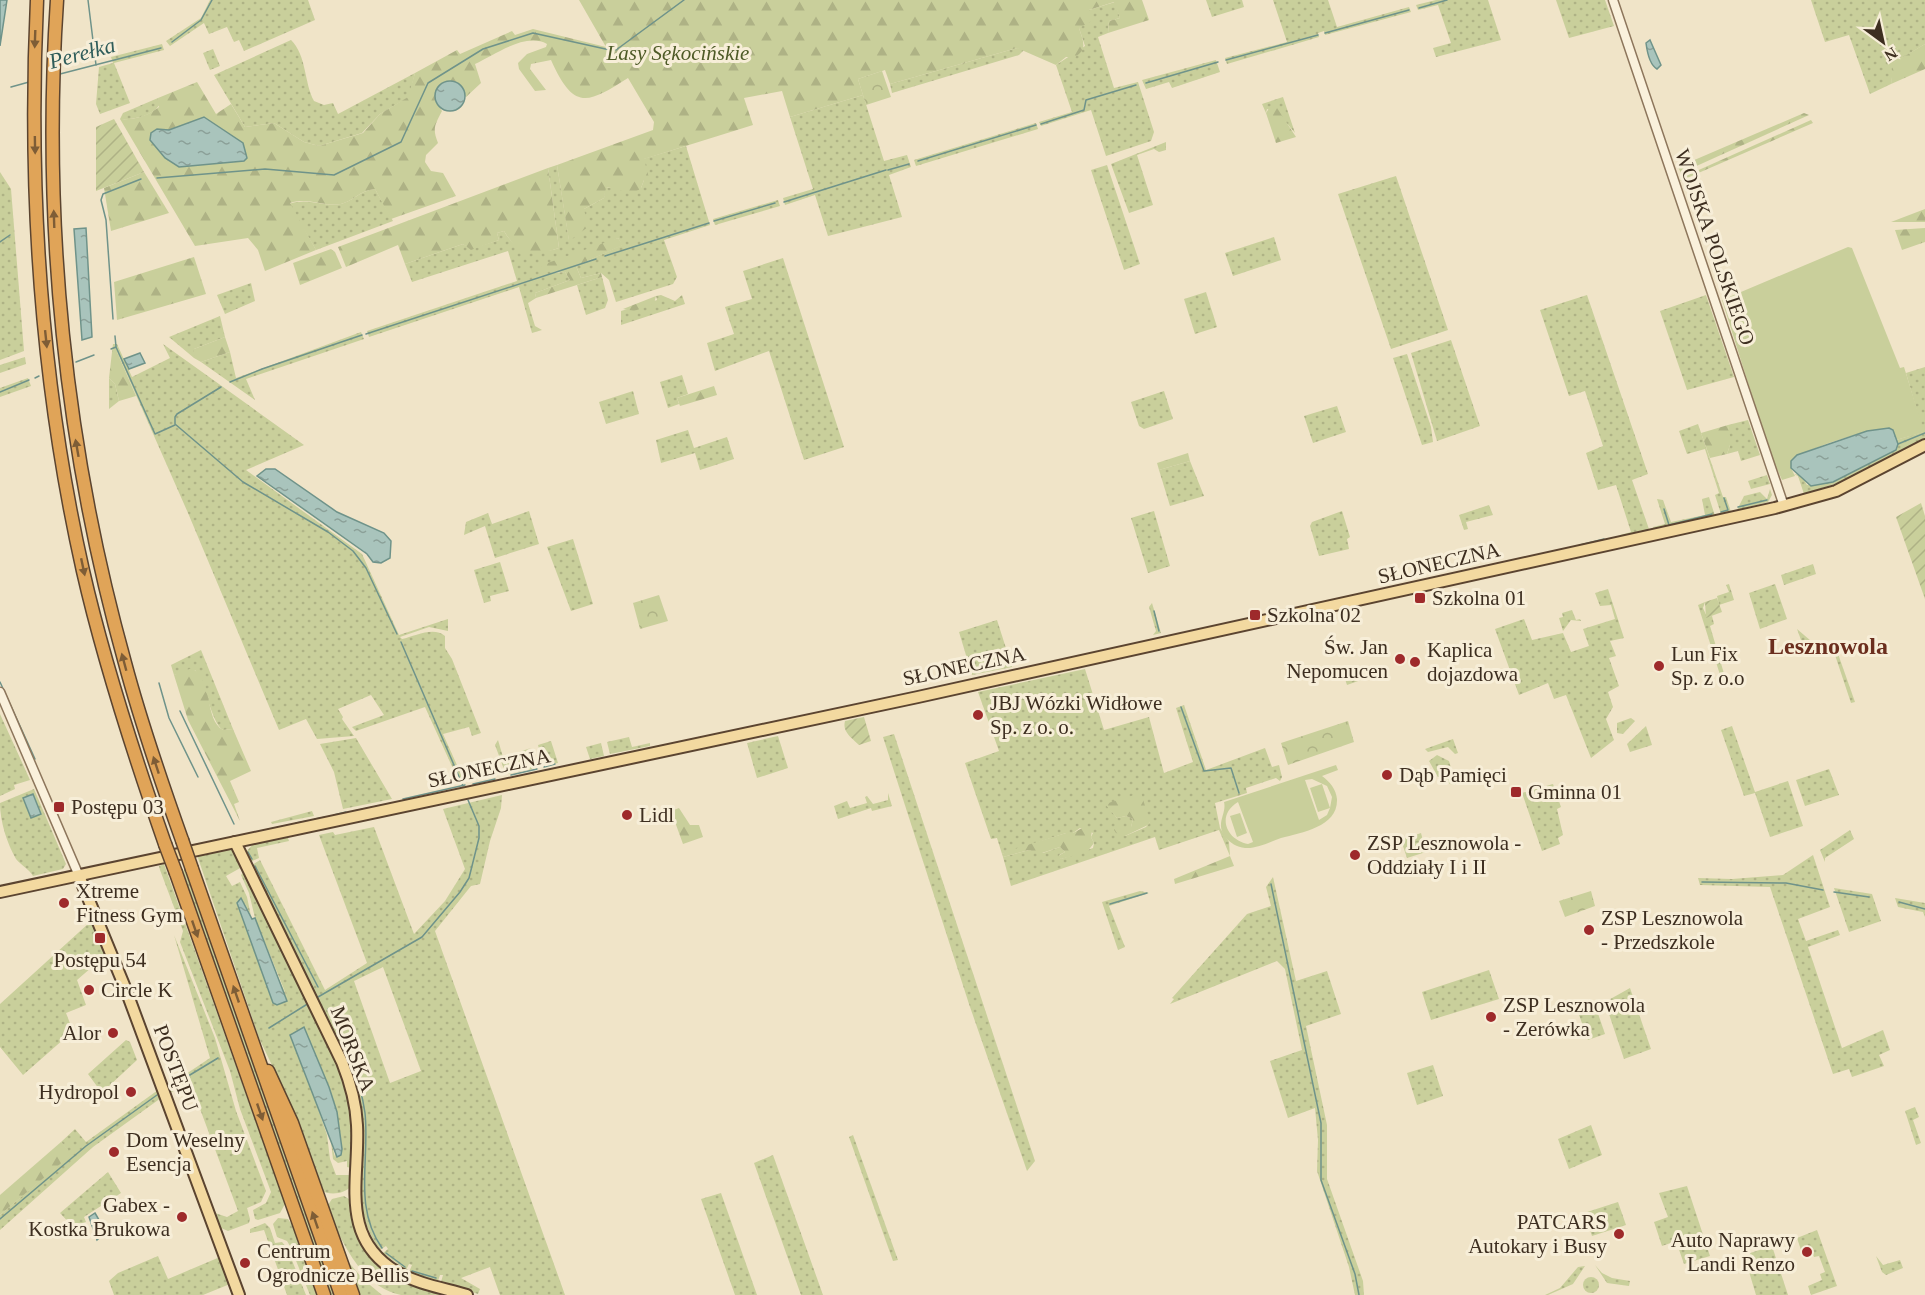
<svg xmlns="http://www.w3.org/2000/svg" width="1925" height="1295" font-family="Georgia,serif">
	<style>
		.grass { fill: url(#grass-dots); fill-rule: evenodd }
		.forest { fill: url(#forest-firs) }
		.park { fill: url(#park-crowns) }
		.garden { fill: url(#garden-furrows) }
		.pitch { fill: #c9cf9b; fill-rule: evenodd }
		.water { fill: url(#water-ripples); stroke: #6f938a; stroke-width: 1.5 }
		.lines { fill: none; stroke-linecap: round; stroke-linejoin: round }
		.stream { stroke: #6f938a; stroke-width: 1.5 }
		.minor-casing { stroke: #8d765c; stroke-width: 11 }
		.major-casing { stroke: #5b4430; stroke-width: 14 }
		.highway-casing { stroke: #5b4430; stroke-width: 15 }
		.minor { stroke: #faf1dc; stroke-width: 8 }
		.major { stroke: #f3d9a0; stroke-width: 10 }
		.highway { stroke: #e0a458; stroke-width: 12 }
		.highway-bridge-casing { stroke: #5b4430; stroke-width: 15; stroke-linecap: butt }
		.highway-bridge { stroke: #e0a458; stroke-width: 12 }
		.oneway { fill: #7e5d36 }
		.poi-dot { fill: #9e2a2b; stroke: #f7eed8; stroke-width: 2 }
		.labels { text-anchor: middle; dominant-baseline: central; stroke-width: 6; stroke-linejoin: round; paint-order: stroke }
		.park-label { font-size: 21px; font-style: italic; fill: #4d5a26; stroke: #f7eed8 }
		.street-label { font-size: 21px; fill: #3d2e20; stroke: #f7eed8 }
		.poi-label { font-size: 21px; fill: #3d2e20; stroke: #f7eed8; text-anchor: start }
		.water-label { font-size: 22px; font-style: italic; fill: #2f5d5a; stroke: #f7eed8 }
		.quarter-label { font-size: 24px; font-weight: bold; fill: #6b2e1e; stroke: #f7eed8 }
	</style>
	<defs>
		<pattern id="grass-dots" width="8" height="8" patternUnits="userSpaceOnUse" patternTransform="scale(1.5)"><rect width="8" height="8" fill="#c9cf9b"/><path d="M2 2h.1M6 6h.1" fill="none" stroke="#aeb285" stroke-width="1.8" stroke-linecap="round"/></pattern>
		<pattern id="forest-firs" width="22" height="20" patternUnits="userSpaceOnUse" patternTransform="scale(1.5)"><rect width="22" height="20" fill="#c9cf9b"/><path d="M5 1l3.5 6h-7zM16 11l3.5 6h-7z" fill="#aeb285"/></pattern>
		<pattern id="park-crowns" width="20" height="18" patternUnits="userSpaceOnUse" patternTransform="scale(1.5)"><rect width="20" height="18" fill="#c9cf9b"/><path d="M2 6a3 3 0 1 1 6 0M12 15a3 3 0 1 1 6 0" fill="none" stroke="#aeb285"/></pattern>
		<pattern id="garden-furrows" width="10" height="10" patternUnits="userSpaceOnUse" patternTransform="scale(1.5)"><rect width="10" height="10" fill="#c9cf9b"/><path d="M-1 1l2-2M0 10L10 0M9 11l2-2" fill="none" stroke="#aeb285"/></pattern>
		<pattern id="water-ripples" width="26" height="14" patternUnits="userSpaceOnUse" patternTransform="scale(1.5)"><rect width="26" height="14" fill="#a9c4bc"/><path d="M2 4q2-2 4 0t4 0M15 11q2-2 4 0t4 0" fill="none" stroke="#8ba098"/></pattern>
	</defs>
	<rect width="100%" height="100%" fill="#f0e4c8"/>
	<g class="grass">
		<path d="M210,0H308L315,20L244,51L239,40L234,42L227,27L209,34L204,23L170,46L166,41L201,18Z"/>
		<path d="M1206,0H1242L1244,7L1212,17Z"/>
		<path d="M1273,0H1328L1337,27L1409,7L1411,12L1325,35L1324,31L1318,33L1319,37L1227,64L1225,58L1287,42Z"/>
		<path d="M1436,0H1488L1501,40L1436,57L1433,48L1451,43L1438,5L1418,10L1416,5Z"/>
		<path d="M1556,0H1605L1614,26L1569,38Z"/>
		<path d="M1811,0H1925V44L1894,63L1891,84L1870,94L1849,35L1825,42Z"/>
		<path d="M1115,2L1120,18L1109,21L1108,33L1098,37L1114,88L1138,82L1154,132L1151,141L1106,156L1091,110L1041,126L1039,122L1072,112L1056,65L1085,46L1079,28L1089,10Z"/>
		<path d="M291,40C307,56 304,83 314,101L324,105L333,103L338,114L415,73L409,97L380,114L362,133L319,146L304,142L274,123L245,127L214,75Z"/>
		<path d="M162,44L164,50L114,63L130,103L100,114L96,104L99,67L113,63L111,57Z"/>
		<path d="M1017,48L1025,49L1019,55L892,93L890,84Z"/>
		<path d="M213,49L220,66L210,70L203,53Z"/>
		<path d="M1216,60L1220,72L1172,88L1169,82L1146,89L1142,80Z"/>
		<path d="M863,95L884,161L907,155L911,167L889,175L902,217L828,236L815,195L785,205L783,198L813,189L790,117Z"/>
		<path d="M1283,97L1295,133L1278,113L1267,109L1266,113L1262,104Z"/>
		<path d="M158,98L160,104C153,116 133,120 120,119L123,113Z"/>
		<path d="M1036,123L1038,129L916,166L914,160Z"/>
		<path d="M1166,142V150L1159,152L1154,149L1137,155L1153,205L1129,213L1111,164Z"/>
		<path d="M686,146L710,225L664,240L677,277L673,284L616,302L609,280L601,273L581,278L576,266L622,245L618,238L552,273L565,272L570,280L535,293L536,298L528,303L535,326L542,330L532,333L519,287L369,337L367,331L517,281L508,251L412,282L405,264L463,244L471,249L499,240L497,233L504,231C515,252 539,255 559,248L548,168L557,165L569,240L584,209L604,198L605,188H641L644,180L643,159Z"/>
		<path d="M1107,165L1140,264L1124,270L1091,170Z"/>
		<path d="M0,172L11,189L24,351L0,360Z"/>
		<path d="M1396,176L1448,330L1391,349L1338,194Z"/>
		<path d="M375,189L393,221L316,250L289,204C307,197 323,207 341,204C353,201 359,191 375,189Z"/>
		<path d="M778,200L780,206L715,225L713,219Z"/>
		<path d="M1274,237L1281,260L1233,276L1225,253Z"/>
		<path d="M783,258L844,447L804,460L769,351L715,371L707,343L734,334L725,307L752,299L743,271Z"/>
		<path d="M602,277L608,300L605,308L586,315L577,285Z"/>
		<path d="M251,283L255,301L225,314L217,295Z"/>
		<path d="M1206,292L1217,327L1195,334L1184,299Z"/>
		<path d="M661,295L675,301L682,295L685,304L621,325V311L657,300L656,296Z"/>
		<path d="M1587,295L1648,474L1632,480L1650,532L1642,533L1641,530L1639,534L1621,538L1620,535L1631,532L1616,485L1598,490L1586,453L1603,446L1585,391L1569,396L1540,310Z"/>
		<path d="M1706,295L1734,377L1687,390L1660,311Z"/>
		<path d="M220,316L225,337L194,349V358L169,337Z"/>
		<path d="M361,332L364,339L246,379L255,400L201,362L230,352L236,378Z"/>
		<path d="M1451,340L1480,426L1437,441L1411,353Z"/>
		<path d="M113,344H117L132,377L170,358L163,344L304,445L246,470L362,554L399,635L448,619V631L429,627L400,637L402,639C415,636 434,626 445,636V648L452,659L481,733L472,736L469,727L443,734L465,783L460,784L425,707L356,731L352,727L384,715L371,695L338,709L343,717L342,719L354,736L317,739L306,719L279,730L188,513L117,352H112Z"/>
		<path d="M1407,354L1431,427L1433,442L1422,445L1393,358Z"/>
		<path d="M25,357L26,364L0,373V365Z"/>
		<path d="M1925,367V438L1843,481L1804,494L1798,476L1794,474L1801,475L1807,485L1870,463L1895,450L1898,446L1896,440L1923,432L1906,373Z"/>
		<path d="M682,375L688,394L677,398L679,404L668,408L660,382Z"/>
		<path d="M28,378L31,386L0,397V388Z"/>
		<path d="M109,378L115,384L119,401L109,409Z"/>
		<path d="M633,391L639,414L606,424L599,402Z"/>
		<path d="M1164,391L1173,419L1144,429L1139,426L1131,402Z"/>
		<path d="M1337,406L1346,432L1313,443L1304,416Z"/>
		<path d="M1748,420L1760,455L1741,461L1738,451L1727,454L1730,445L1728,425Z"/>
		<path d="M1698,424L1723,497H1726L1731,512L1721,514L1715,495L1719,493L1705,449L1687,454L1679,431Z"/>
		<path d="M688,430L694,448L727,437L734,459L700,470L695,453L661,463L656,440Z"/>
		<path d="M1190,461L1204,496L1170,506L1159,470Z"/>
		<path d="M1767,475L1770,484L1751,489L1748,481Z"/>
		<path d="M1770,489L1772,495L1768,502L1737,510L1744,496L1760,492L1767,499Z"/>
		<path d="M1709,497L1715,516L1654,530L1653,527L1665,524L1657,499L1663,500L1671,522L1705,515L1702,499Z"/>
		<path d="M1489,505L1493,515L1466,522L1468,529L1464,530L1459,515Z"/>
		<path d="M529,511L539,544L495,558L485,526L464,535L466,522L488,513L492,524Z"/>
		<path d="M1154,511L1170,566L1148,573L1131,518Z"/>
		<path d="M1342,511L1350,537L1347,539L1349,549L1319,556L1310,526L1312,522Z"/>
		<path d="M573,539L593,604L571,611L547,547Z"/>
		<path d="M500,562L509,591L490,596L491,601L484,603L474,570Z"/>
		<path d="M1813,564L1816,574L1784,585L1781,575Z"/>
		<path d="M1729,584L1734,600L1719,605L1717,596L1729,592L1726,585Z"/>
		<path d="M1775,584L1787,619L1760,629L1749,593Z"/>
		<path d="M1608,589L1624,638L1610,641L1616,656L1609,658L1619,686L1608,692L1613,707L1606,719L1614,740L1591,758L1566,695L1554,699L1548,683L1519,695L1495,629L1524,619L1532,640L1563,633L1571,652L1589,646L1583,629L1615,619L1611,605L1600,606L1595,593Z"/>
		<path d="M1705,602L1703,608L1707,617L1712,616L1714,624L1710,626L1725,677L1721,678L1698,605Z"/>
		<path d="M1152,603L1161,633L1153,635L1156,631L1149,607Z"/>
		<path d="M1572,610L1576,620L1580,619L1581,621L1571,620L1563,631L1559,618L1563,617L1562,613Z"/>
		<path d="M997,620L1012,667L972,675L959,632Z"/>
		<path d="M1797,629L1818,647L1805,651Z"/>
		<path d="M201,650L233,729L223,730C212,724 206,686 195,670L174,675L171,665Z"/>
		<path d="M1837,651L1855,702L1851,703L1834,652Z"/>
		<path d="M1356,666L1361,680L1347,685L1342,670Z"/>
		<path d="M1085,669L1104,730L1149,717L1164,773L1193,762L1176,708L1184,705L1206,770L1265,748L1272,767L1279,765L1282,777L1280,781L1276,778L1246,788L1247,793L1215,803L1220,828L1229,842L1230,856L1219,830L1159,850L1155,837L1011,886L1003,857L1029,850L1043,853L1060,847L1065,852L1059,855L1061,859L1093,848L1094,843L1091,837L1093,833L1080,828L1073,833H1066L1002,854L997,838L991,839L965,763L999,751L978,692ZM1106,804L1150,822L1146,827L1125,836L1124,827H1131L1133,819L1126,816L1117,818Z"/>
		<path d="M0,714L30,780L14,785L15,789L0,796Z"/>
		<path d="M1631,718L1635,721L1623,734L1617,733V723Z"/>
		<path d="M1646,726L1652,745L1630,752L1627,744Z"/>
		<path d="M1732,726L1755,792L1788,781L1803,826L1770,837L1755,793L1744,796L1721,730Z"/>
		<path d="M894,734L1035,1161L1027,1171L969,1004L883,737Z"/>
		<path d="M778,736L788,768L757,778L747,743Z"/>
		<path d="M629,737L632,747L650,743V746L610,754L607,742Z"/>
		<path d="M356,738L392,799L343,809L334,772L320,744Z"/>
		<path d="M1453,739L1458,753L1455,754L1448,747L1428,752L1425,749Z"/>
		<path d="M498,740L503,757L531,748L527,750L529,756H534L537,768L509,774L505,772L495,745Z"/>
		<path d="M551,741L558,763L543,766L538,745Z"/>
		<path d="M601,743L604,756L590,759L586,747Z"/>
		<path d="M1437,755L1449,761L1456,785L1450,784L1441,776L1438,777L1429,761Z"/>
		<path d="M1829,769L1839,795L1805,806L1796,780Z"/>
		<path d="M1553,784L1561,807L1557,809L1563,835L1558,838L1560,844L1542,851L1522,793Z"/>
		<path d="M34,789L66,864L63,869L33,876C29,869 21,865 16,859C7,843 0,822 0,803Z"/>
		<path d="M888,793L892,806L872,811L871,808L838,819L834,806L847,801L850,808L867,803L865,797L867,796L873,804L888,800Z"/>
		<path d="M502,795L501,808L490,841L480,884L471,886L435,931L565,1295H500L490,1267L461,1278L480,1289L478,1294L441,1282L443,1275H440L438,1281L409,1272L412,1265L409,1264L406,1270L383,1253L388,1249L386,1246L380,1250C347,1205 368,1164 362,1114C356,1074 337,1040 320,1004C298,957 276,911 252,865L260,860L325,990L367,963L319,835L333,832L335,835L374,827L414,934L445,901L465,869L443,809ZM383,967L421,1071L390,1083L354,981Z"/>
		<path d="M312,811L314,816L272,824L271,822Z"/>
		<path d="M1850,830L1854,839L1825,858V862L1820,850Z"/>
		<path d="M287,835L289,841L257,848L259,858L250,862L246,852L253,844Z"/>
		<path d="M230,848L235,850L242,867L226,876L232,886L240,882L247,897L251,916L243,899L288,999L255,918L249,893L241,875L245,871L341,1065L354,1107L351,1168L347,1167V1161L338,1163L333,1159L331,1142L335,1157L337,1112L305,1029L315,1100L327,1135L330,1159L336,1175H351V1186C345,1194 329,1196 321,1190L279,1080L259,1038L197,855Z"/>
		<path d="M1813,855L1830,907L1798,919L1806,941L1838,930L1840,935L1808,947L1842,1048L1883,1030L1890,1050L1879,1055L1884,1066L1852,1077L1849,1069L1833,1074L1770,887L1700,885L1698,878L1732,879L1783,875Z"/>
		<path d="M164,864L285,1204L280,1213L258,1220L255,1219L253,1210L266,1203L271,1192L240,1109L230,1071L180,942L183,931L160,870L159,866Z"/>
		<path d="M185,870L335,1295H331L181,871Z"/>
		<path d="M1273,877L1296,981L1327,971L1341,1014L1306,1026L1327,1125V1179L1363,1281L1364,1295H1355L1349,1267L1317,1171L1318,1140L1315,1108L1288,1118L1270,1061L1302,1050L1285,969L1277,961L1170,1004L1174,999L1172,998L1247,914L1271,906L1266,887Z"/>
		<path d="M1834,888L1872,894L1881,921L1849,932Z"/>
		<path d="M1140,891L1149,893L1109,906L1125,947L1118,950L1102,902Z"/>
		<path d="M1895,898L1925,903V917L1923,912L1898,907Z"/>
		<path d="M89,923L92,924L106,955L77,980L86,1005L66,1013L73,1031L23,1075L0,1047V1004Z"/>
		<path d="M174,935L215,1038L236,1111L266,1191L261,1202L247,1208L250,1219L249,1223L228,1231L221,1228L215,1213L227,1217L238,1211L190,1082L170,1093L168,1086L210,1058Z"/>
		<path d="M1489,970L1499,999L1431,1020L1422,992Z"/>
		<path d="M1630,988L1651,1049L1624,1059L1605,1002Z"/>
		<path d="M1594,1002L1605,1034L1588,1040L1578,1012Z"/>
		<path d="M126,1040L130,1042L137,1060L109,1086L110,1088L99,1089L88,1074Z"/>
		<path d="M1433,1065L1443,1096L1417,1105L1407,1073Z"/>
		<path d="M158,1090L161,1098L93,1147L0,1230V1215L71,1154L61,1142L75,1129L86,1142Z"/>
		<path d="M1915,1107L1919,1117L1913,1120L1921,1143L1916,1145L1905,1111Z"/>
		<path d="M1591,1125L1602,1155L1569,1169L1558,1139Z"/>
		<path d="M853,1135L898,1260L893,1261L849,1137Z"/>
		<path d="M773,1155L823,1295H801L754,1163Z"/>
		<path d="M108,1172L121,1193L84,1217L86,1222L72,1226L60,1213Z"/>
		<path d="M1687,1186L1710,1256L1684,1264L1676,1241L1662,1246L1654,1222L1668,1217L1659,1193Z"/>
		<path d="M721,1193L757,1295H735L701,1199Z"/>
		<path d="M344,1196L349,1199L380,1263L458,1295C440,1295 419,1295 401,1295C363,1288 342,1243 329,1212L328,1205L332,1199Z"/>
		<path d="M1618,1202L1626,1225L1592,1236L1584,1213Z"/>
		<path d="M278,1218L288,1219L292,1225L317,1295H310L290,1246L287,1241L277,1237L273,1224Z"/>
		<path d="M265,1223L270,1228L275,1243L282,1242L287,1248L306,1295H287L264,1230L250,1233V1229Z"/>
		<path d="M1817,1230L1837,1286L1811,1295L1808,1286L1822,1280L1820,1274L1825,1272L1819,1256L1814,1257L1810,1247L1801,1250L1797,1238Z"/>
		<path d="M1772,1246L1788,1295H1756L1744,1255Z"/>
		<path d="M158,1256L168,1279L220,1257L230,1284L203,1295H114L109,1281L118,1273Z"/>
		<path d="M343,1256L364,1280L382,1295H356Z"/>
		<path d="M1876,1256L1883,1265L1900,1260L1903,1268L1886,1275L1882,1272Z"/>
		<path d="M1595,1265L1602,1273L1612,1278L1630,1281L1629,1286L1607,1283Z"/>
		<path d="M1585,1266L1573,1284L1548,1295H1545L1560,1288L1578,1267Z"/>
		<circle cx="1591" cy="1285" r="8"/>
	</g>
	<g class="forest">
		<path d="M579,0H1142L1149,20L1108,33L1109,21L1120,18L1114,2L1089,10L1092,21L1079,28C1083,41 1088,49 1075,57H1066L1056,65L1017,48L890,84L885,70L858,79L863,95L790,117L782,91L744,98L753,125L644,159L649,178L644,180L641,188C630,198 617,186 606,188L604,198L584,209L588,227L569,241L557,165L653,130L654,122L628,78C587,104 574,111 551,60L531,64L530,69L546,90L535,91L519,69L518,63L527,54L546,47L547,44C525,32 495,55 475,64L481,83L466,97L451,81L439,88L437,104L442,111C435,125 432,128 438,143L426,155L425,162L431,171L443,173L456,196L391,219L375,189C359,191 353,201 341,204C324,207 307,197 290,203L316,250L265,271L258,250L248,238L195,246L120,119C134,120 148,116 159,107L158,98L197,82L216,114L231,104L245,127L274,123L304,142L319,146L363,133L380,114L408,97L415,73L457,50L460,54L512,31L515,35L533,29L606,47Z"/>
		<path d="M1925,44V69L1891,84L1893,63Z"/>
		<path d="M1270,107L1277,108L1296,137L1276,143L1266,113Z"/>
		<path d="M1804,113L1809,115L1681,173L1678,167Z"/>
		<path d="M1811,120L1813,123L1680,181L1683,177Z"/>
		<path d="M548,168L559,248C534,257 518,255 504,231L497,233L499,240L471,250L463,244L405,264L398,245L346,267L338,247Z"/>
		<path d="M144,172L169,213L111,231L104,188Z"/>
		<path d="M1925,209V222H1891Z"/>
		<path d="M1925,228V242L1902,250L1895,230Z"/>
		<path d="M618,238L623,245L576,266L581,278L601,273L602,277L536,298L535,293L570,280L565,272L539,271L542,265Z"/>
		<path d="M331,249L335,252L342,268L300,285L293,263Z"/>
		<path d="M194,257L206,294L117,320L114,282Z"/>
		<path d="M656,296L654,304L634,311L623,309Z"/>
		<path d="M225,337L230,352L201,362L194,358V349Z"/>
		<path d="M112,352H117L136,396L119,401L115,384L109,378Z"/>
		<path d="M714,386L717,395L680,406L677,398Z"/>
		<path d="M1728,425L1731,442L1727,454L1710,458L1701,433Z"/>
		<path d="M1188,453L1190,461L1159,470L1157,463Z"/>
		<path d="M192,668C214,682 204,719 223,730L233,729L251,771L230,781L239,802L234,804L240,821L188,720L174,675Z"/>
		<path d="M1141,793L1150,822L1148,825L1125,836L1116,833L1114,830L1116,827H1131L1133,819L1126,816L1117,818L1105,804Z"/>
		<path d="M679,808L690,825H699L703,837L683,844L671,811Z"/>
		<path d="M1084,827L1092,830L1091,837L1094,843L1087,852L1061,859L1058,856L1065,852L1060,847L1039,854L1029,850L1003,857L1002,854L1008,851L1066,833H1073Z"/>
		<path d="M1230,856L1234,866L1175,884L1174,879Z"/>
		<path d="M61,1142L72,1154L0,1215V1195Z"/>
	</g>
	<g class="park">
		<path d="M882,71L891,97L866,105L858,79Z"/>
		<path d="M659,595L668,621L640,629L633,603Z"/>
		<path d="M1348,721L1354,742L1288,765L1281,743Z"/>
		<path d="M1421,833L1426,852L1407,858L1401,840Z"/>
		<path d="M1591,891L1595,906L1565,917L1559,901Z"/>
	</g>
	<g class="garden">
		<path d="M114,119L144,172L96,191V127Z"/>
		<path d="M1921,503L1925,516V599L1896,517Z"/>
		<path d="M1717,598L1722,612L1706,618L1705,602Z"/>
		<path d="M864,717L871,741L859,745C852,738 842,732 845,721Z"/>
	</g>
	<g class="pitch">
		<path d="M1848,247L1852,248L1900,368L1904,367L1924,432L1896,440L1893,430C1878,424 1809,449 1793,458L1791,468L1795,476L1782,480L1770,453L1722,300Z"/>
		<path d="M1336,765L1338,770L1322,776C1330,782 1336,789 1337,799C1338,827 1302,832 1281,838C1270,842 1256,849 1245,848C1237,847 1230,843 1225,837C1215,823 1227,814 1224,802ZM1312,779L1327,786L1332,797L1330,808L1322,784L1310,788L1318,812L1330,808L1327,815L1319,820L1305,780ZM1238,802L1253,842L1248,844C1226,840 1216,815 1238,802Z"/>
		<path d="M1240,813L1247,833L1237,837L1230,816Z"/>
	</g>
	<g class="water">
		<path d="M0,0H7L0,46Z"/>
		<path d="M1650,40L1661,65L1657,69C1650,65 1647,51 1646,43Z"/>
		<circle cx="450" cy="96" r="15"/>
		<path d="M204,117L243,143L247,158L244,161L179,167L165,158L150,140L151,133L157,129L169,130Z"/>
		<path d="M86,228L92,337L82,340L74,229Z"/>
		<path d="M140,353L145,363L129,369L124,359Z"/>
		<path d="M1889,428L1893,430L1898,444L1896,450L1833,482L1811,486L1791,468V461L1797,455L1867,431Z"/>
		<path d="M266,469H275L337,512L384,533L391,541L390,558L381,563L373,562L367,554L257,476Z"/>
		<path d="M33,794L41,814L31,818L23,798Z"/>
		<path d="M241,898L252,919L255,918L287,1001L277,1005L273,1003L237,903Z"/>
		<path d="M304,1027L329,1087L337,1112L342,1149L341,1155L337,1157L290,1035Z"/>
		<path d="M95,1213L106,1232L97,1240L89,1217Z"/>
	</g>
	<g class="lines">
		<g class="stream">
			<path d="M88,0L96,65"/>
			<path d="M1419,8L1447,0"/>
			<path d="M1325,33L1409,10"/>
			<path d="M172,42L201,20L212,0"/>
			<path d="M616,50L684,0"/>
			<path d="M1226,60L1318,35"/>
			<path d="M60,74L161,48"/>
			<path d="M1146,83L1218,62"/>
			<path d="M11,87L29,82"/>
			<path d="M1041,124L1084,110L1086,100L1136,85"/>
			<path d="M918,161L1036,125"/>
			<path d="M888,170L909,164"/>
			<path d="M157,178L265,169L334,175L401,142L428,83L483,49L533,33L610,50"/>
			<path d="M784,202L886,170"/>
			<path d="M714,221L775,203"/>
			<path d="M0,242L10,235"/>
			<path d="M605,256L709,223"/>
			<path d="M113,319L106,220L101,200L103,194L141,179"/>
			<path d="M366,334L596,259"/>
			<path d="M115,336L116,347"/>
			<path d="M111,349L116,347L155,434L175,425"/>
			<path d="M76,362L94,355"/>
			<path d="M35,378L39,376"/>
			<path d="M230,382L262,369L362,335"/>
			<path d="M221,387L177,414L175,417V424L243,482L328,532L353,551L366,568L397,634"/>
			<path d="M0,392L29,380"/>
			<path d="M1898,444L1925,433"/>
			<path d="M1738,507L1767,500"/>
			<path d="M1664,509L1669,525L1712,514"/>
			<path d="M1721,512L1728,510L1724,498"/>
			<path d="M1654,529L1663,527"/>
			<path d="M1643,531L1649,530"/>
			<path d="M1621,536L1636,533"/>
			<path d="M1580,545L1604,539"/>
			<path d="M1154,611L1159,631"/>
			<path d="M401,642L463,786"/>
			<path d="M0,682L35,759"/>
			<path d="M159,683L169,718L198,777"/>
			<path d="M1181,707L1204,771L1231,768L1239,793"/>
			<path d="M180,711L234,824"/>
			<path d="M544,767L555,764"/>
			<path d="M511,775L537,769"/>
			<path d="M473,784L495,779"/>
			<path d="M403,799L465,785"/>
			<path d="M354,811L383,805"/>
			<path d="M334,815L346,812"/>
			<path d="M315,819L326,817"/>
			<path d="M296,823L307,821"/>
			<path d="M261,831L289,825"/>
			<path d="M248,852L252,859"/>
			<path d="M255,866L318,987"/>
			<path d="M1702,882L1786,883L1823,890"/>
			<path d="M1271,884L1321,1123V1180L1355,1274L1359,1295"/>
			<path d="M1834,892L1869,897"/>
			<path d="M1899,902L1925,909"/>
			<path d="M1110,904L1147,893"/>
			<path d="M318,997L422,937L460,892L469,878L479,838V826L468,800"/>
			<path d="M328,1009C344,1042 360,1077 365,1113C370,1160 353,1207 382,1248"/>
			<path d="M269,1028L309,1003"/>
			<path d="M170,1087L218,1058"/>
			<path d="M0,1219L86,1146L157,1095"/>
			<path d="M386,1253L405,1267"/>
			<path d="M412,1271L436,1278"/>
		</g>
		<defs>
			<g id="minor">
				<path d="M1613,0L1784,506"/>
				<path d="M0,692L79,876"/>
			</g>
			<g id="major">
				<path d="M235,842L342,1062C350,1082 356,1103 357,1125C360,1179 338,1237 397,1272C418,1284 443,1288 467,1295"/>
				<path d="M79,876L126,990L239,1295"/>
				<path d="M0,892L918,697L1775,508L1836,491L1925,445"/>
			</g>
			<g id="highway">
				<path d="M37,0C28,191 41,384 83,571C104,663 134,755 165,844"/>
				<path d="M57,0C42,223 65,448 125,663C141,723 161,781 182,840"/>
				<path d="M192,869L341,1295"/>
				<path d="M176,873L324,1295"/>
				<path d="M268,1071L292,1123L353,1295"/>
			</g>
		</defs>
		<use href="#minor" class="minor-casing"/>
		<use href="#major" class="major-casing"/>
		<use href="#highway" class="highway-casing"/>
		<use href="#minor" class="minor"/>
		<use href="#major" class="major"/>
		<use href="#highway" class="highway"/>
		<defs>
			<g id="highway-bridge">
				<path d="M182,840L192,869"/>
				<path d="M165,844L176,873"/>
			</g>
		</defs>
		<use href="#highway-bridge" class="highway-bridge-casing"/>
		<use href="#highway-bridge" class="highway-bridge"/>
	</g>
	<defs><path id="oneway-solid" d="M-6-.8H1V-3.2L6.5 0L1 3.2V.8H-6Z" transform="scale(1.5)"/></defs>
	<g class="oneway">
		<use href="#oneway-solid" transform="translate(35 39) rotate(92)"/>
		<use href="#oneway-solid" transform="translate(35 145) rotate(89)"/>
		<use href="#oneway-solid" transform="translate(54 219) rotate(-92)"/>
		<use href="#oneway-solid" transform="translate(46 339) rotate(84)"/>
		<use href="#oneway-solid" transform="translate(77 448) rotate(-100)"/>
		<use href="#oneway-solid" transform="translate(83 567) rotate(78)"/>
		<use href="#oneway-solid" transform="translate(124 662) rotate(-105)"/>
		<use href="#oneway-solid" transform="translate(156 765) rotate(-108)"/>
		<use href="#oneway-solid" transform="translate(195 929) rotate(71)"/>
		<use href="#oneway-solid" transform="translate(236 994) rotate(-109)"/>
		<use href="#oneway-solid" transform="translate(260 1112) rotate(71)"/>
		<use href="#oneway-solid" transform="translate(315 1220) rotate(-109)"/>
	</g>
	<g class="poi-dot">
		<rect x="1414" y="592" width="12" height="12" rx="3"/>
		<rect x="1249" y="609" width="12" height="12" rx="3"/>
		<circle cx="1400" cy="659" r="6"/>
		<circle cx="1415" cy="662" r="6"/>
		<circle cx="1659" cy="666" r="6"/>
		<circle cx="978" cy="715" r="6"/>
		<circle cx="1387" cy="775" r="6"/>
		<rect x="1510" y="786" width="12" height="12" rx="3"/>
		<rect x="53" y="801" width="12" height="12" rx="3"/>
		<circle cx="627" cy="815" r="6"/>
		<circle cx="1355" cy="855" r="6"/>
		<circle cx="64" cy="903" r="6"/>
		<circle cx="1589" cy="930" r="6"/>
		<rect x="94" y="932" width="12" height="12" rx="3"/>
		<circle cx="89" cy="990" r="6"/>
		<circle cx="1491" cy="1017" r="6"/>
		<circle cx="113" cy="1033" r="6"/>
		<circle cx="131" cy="1092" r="6"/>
		<circle cx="114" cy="1152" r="6"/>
		<circle cx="182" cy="1217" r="6"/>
		<circle cx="1619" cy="1234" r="6"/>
		<circle cx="1807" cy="1252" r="6"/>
		<circle cx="245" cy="1263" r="6"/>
	</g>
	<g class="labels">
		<g class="park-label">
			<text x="678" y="53">Lasy Sękocińskie</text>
		</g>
		<g class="street-label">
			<text transform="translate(1715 247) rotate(71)">WOJSKA POLSKIEGO</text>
			<text transform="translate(1439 563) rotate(-13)">SŁONECZNA</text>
			<text transform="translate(964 666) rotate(-12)">SŁONECZNA</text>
			<text transform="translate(489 768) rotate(-12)">SŁONECZNA</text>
			<text transform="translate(353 1049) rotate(69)">MORSKA</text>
			<text transform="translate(176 1068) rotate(69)">POSTĘPU</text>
		</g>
		<g class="poi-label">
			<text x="1432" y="598">Szkolna 01</text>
			<text x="1267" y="615">Szkolna 02</text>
			<text x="1388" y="647" text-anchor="end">Św. Jan<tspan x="1388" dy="24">Nepomucen</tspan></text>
			<text x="1427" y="650">Kaplica<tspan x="1427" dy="24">dojazdowa</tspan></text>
			<text x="1671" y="654">Lun Fix<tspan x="1671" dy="24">Sp. z o.o</tspan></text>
			<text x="990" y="703">JBJ Wózki Widłowe<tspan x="990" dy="24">Sp. z o. o.</tspan></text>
			<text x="1399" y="775">Dąb Pamięci</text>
			<text x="1528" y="792">Gminna 01</text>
			<text x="71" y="807">Postępu 03</text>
			<text x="639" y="815">Lidl</text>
			<text x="1367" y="843">ZSP Lesznowola -<tspan x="1367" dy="24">Oddziały I i II</tspan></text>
			<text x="76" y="891">Xtreme<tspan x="76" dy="24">Fitness Gym</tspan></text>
			<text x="1601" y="918">ZSP Lesznowola<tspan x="1601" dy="24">- Przedszkole</tspan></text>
			<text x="100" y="960" text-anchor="middle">Postępu 54</text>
			<text x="101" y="990">Circle K</text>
			<text x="1503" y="1005">ZSP Lesznowola<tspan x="1503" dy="24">- Zerówka</tspan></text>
			<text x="101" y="1033" text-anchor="end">Alor</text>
			<text x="119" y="1092" text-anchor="end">Hydropol</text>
			<text x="126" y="1140">Dom Weselny<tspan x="126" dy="24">Esencja</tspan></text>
			<text x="170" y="1205" text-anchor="end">Gabex -<tspan x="170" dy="24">Kostka Brukowa</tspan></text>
			<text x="1607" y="1222" text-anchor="end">PATCARS<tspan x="1607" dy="24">Autokary i Busy</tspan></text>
			<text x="1795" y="1240" text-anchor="end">Auto Naprawy<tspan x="1795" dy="24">Landi Renzo</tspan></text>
			<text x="257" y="1251">Centrum<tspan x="257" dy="24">Ogrodnicze Bellis</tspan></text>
		</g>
		<g class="water-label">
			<text transform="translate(82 53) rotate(-15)">Perełka</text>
		</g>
		<g class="quarter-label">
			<text x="1828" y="646">Lesznowola</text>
		</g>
	</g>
	<g transform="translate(1883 42) rotate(147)" stroke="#f7eed8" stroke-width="4.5" paint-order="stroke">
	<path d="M0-4.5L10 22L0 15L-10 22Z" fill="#3d2e20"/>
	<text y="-9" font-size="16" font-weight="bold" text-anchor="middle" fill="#3d2e20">N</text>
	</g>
</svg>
